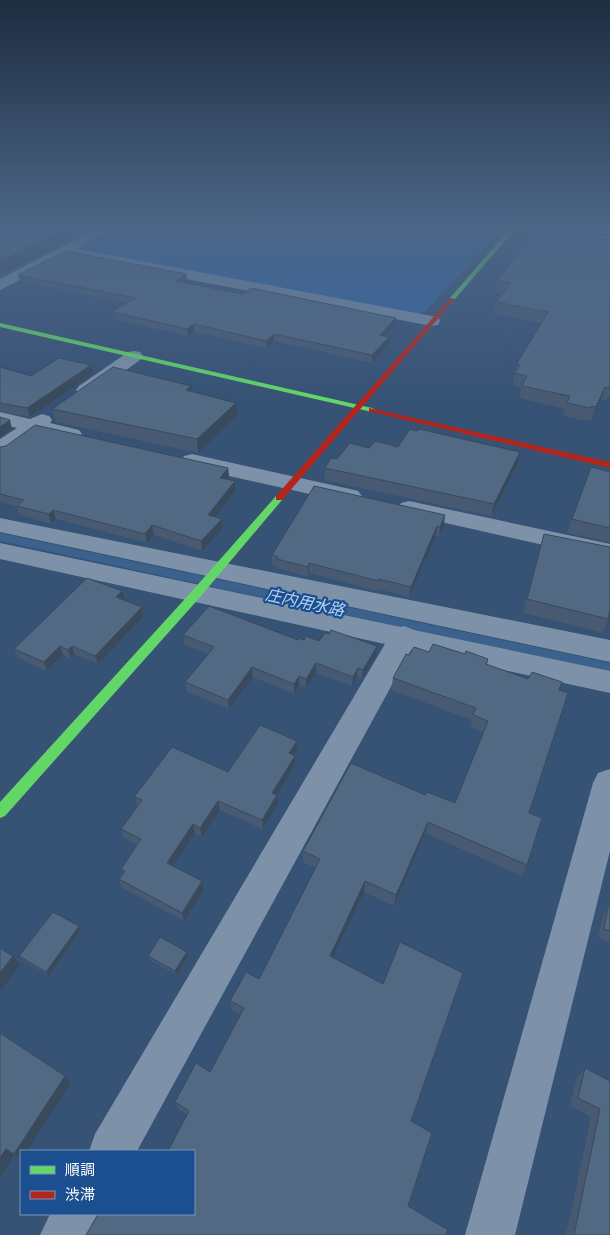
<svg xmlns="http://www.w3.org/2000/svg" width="610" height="1235" font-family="'Archivo Narrow','Noto Sans JP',sans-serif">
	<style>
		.green { fill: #2f66a5 }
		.water { fill: #3b618d }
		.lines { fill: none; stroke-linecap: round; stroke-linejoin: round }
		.street { fill: #7d92a8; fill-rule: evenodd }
		.fast { fill: #63d668; fill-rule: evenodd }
		.jam { fill: #b3261e; fill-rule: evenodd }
		.wall { fill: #475a72 }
		.shaded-wall { fill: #394a5c }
		.building { fill: #526984; stroke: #394a5c }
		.labels { text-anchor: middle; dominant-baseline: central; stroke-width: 4.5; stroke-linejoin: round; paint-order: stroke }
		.water-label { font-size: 16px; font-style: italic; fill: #b5d3f5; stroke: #1b4f8f }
	</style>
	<rect width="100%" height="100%" fill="#365274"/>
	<path class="green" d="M122,226H493L500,230L425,312L418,314L84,251L82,248Z"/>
	<path class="water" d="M0,533L610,663V672L0,541Z"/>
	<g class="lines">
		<g class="street">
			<path d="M101,226H118L78,249L432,316L438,317L440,321L438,325L432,326L66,256L0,290V279Z"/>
			<path d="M502,226H536L610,237V245L509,230Z"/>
			<path d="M134,351L140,352L143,356L140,360L93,394L86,396L79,394L76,390L79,386L128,352Z"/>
			<path d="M0,412L30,419L42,414L49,416L52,420L50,423L79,430L82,434L79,438L72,440L38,433L8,454L0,455V439L17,428L0,424Z"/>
			<path d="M192,454L350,489L358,491L362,496L358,501L350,503L184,466L181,461L184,456Z"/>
			<path d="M409,501L610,544V560L401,513L397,508L401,503Z"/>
			<path d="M0,518L610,640V662L0,532Z"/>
			<path d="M0,543L401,627L404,626L414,630L610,671V693L411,650L137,1151H89L95,1134L385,644L0,559Z"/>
			<path d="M610,769V851L515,1235H465L593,783L598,773Z"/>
			<path d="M50,1214H102L92,1235H40Z"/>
		</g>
		<g class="fast">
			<path d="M512,226H518L454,300H450V298Z"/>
			<path d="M0,323L372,408L376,410L372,412L0,327Z"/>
			<path d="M279,495L282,496V500L201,596L5,816L0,818V802L193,590L276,496Z"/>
		</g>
		<g class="jam">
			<path d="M450,298L455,299L282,500H276V496Z"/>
			<path d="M369,408L610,462V468L372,412H369Z"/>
		</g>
	</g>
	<g class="wall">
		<path d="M549,226H610V230L606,235Z"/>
		<path d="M600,238L610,240V393L607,401L601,399L592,420L587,419L586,421L563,416L565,409L519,398L521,388L513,386L514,377H513L516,365L541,323L494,314L496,302L502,294L495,292L497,281Z"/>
		<path d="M18,275L187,281L185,282L243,294L396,318L395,325L386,336L389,337V344L372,363L274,341L266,348L194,332L188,336L114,319L112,312L127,303L20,282Z"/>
		<path d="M0,367L31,376L93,374L30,417L0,411Z"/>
		<path d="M191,386V392L236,403L237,416L198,453L56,422L52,409Z"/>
		<path d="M417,431L518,464L491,516L324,480L325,468L337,459L369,448L398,447Z"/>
		<path d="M0,447L228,468L229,477L227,480L235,481V491L215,517L223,528L202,551L154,535L147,543L56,519L51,524L20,515L17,507L0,502Z"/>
		<path d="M610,472V542L567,533L572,519Z"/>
		<path d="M444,525L439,536H436L409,597L378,589L377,591L309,573L308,577L277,568V566L272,565V555Z"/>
		<path d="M544,534L608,619L603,633L523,613Z"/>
		<path d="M124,600L142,607L144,616L98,664L75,655L71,659L63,655L47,671L18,658L14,649Z"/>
		<path d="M183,635L298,640H304L319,641L376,656L362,679L357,677L352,686L316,673L306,688L299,685L294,694L253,677L229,709L187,692L185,682L208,654L185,645Z"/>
		<path d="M429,652L465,654L488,659L487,665L559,690L529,813L527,865L522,876L425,833L394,906L364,892L333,958L383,984L463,973L194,1214L187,1115L178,1109L175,1102L210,1072L240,1014L232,1010L230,1001L259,979L316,868L303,862V851L425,795L455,803L484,733L470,727L472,720L391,690L393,678L409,655Z"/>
		<path d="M297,750L294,755L295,765L277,795L278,804L263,829L220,810L202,837L195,833L173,866L202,881L204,890L184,921L122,888L119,879L123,874L121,869L137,845L124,838L121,829L138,806L134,797L228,772Z"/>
		<path d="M610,898V943L598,937L603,914L608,906Z"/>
		<path d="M79,926L81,930L49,976L22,960L19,956Z"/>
		<path d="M148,956H188L177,975L150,960Z"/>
		<path d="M585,1068L610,1081V1235H566L591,1117L570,1106L577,1077Z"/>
	</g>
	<g class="shaded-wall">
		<path d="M71,226H97L0,275V261Z"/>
		<path d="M186,274L187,281L177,288L176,281Z"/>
		<path d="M396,318L395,325L380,342V335Z"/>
		<path d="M194,324V332L188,336L187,329Z"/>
		<path d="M274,334V341L266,348V341Z"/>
		<path d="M389,337V344L372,363V355Z"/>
		<path d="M91,365L93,374L30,417L27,408Z"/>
		<path d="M191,386L192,399L186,390Z"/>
		<path d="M605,387L601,399L592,420L596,407Z"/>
		<path d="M236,403L237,416L198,453L197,439Z"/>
		<path d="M10,420L12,429L0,438V427Z"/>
		<path d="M520,452L518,464L491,516L494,504Z"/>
		<path d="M228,468L229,477L221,487L220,478Z"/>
		<path d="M235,481V491L210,524L208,515Z"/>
		<path d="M53,510L56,519L51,524L49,514Z"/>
		<path d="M445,515L444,525L439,536L440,527Z"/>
		<path d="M222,519L223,528L202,551L201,541Z"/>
		<path d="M152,525L154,535L147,543L145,534Z"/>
		<path d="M437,526L436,536L409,597L411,587Z"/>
		<path d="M309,563V573L308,577V567Z"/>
		<path d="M122,591L124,600L116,597Z"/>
		<path d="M142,607L144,616L98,664L95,656Z"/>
		<path d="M60,646L63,655L47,671L44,662Z"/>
		<path d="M72,646L75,655L71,659L68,650Z"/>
		<path d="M377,646L376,656L362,679L363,670Z"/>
		<path d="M316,663V673L306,688V679Z"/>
		<path d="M252,667L253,677L229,709L228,700Z"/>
		<path d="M358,668L357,677L352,686L353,677Z"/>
		<path d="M299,676V685L294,694V684Z"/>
		<path d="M297,741V750L290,762L289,753Z"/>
		<path d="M295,756V765L273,802L272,793Z"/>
		<path d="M277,795L278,804L263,829L262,820Z"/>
		<path d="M218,801L220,810L202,837L200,828Z"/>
		<path d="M428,822L425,833L394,906L396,895Z"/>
		<path d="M193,824L195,833L169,872L167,863Z"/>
		<path d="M202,881L204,890L184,921L182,913Z"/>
		<path d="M365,881L364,892L329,966L330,956Z"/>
		<path d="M79,926L81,930L49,976L46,972Z"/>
		<path d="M187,952L188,956L177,975L175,971Z"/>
		<path d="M13,956L20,965L0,991V973Z"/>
		<path d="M65,1076L71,1083L27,1151H21V1160L14,1154Z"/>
		<path d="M6,1149L14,1155L0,1177V1158Z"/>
	</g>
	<g class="building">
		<path d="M0,226H71L0,261Z"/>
		<path d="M540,226L601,235L599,238L610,240V388L605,387L596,407L591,406L590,408L567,403L570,396L522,386L527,376L515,373L520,365H516L548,312L496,302L510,283L497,281Z"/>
		<path d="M576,226H610V227L607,231Z"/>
		<path d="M65,251L186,274L176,281L243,294L251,288L396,318L380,335L389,337L372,355L274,334L266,341L194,324L187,329L112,312L135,298L18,275Z"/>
		<path d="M59,358L91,365L27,408L0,403V367L31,376Z"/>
		<path d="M113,367L191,386L186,390L236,403L197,439L52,409Z"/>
		<path d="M0,417L10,420L0,427Z"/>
		<path d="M35,425L228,468L220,478L235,481L208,515L222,519L201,541L152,525L145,534L53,510L49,514L17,506L24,500L0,494V447L6,446Z"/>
		<path d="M410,429L417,431L419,429L520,452L494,504L325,468L331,458L337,459L350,443L369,448L375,441L398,447Z"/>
		<path d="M591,467L610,472V528L572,519Z"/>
		<path d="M314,486L445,515L440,527L437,526L411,587L379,579L378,581L309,563L308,567L277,559L278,557L272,555Z"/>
		<path d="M544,534L610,547V609L608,619L527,599Z"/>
		<path d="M87,578L122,591L116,597L142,607L95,656L72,646L68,650L60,646L44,662L14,649Z"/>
		<path d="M209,606L298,640L300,638L304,640L306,636L319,641L325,633L329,634L331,630L377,646L363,670L358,668L353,677L316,663L306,679L299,676L294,684L252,667L228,700L185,682L214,647L183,635Z"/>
		<path d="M433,644L465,654L466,651L488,659L486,664L528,679L532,672L562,682L559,690L568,693L529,813L542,818L527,865L428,822L396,895L365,881L330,956L383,984L400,942L463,973L411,1121L432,1133L408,1206L448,1230L446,1235H86L98,1214H194V1151H168L189,1111L175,1102L196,1063L210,1072L244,1008L230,1001L246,972L259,979L320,859L303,851L351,763L425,795L427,792L455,803L488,721L473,715L476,708L393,678L406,654L409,655L414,647L429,652Z"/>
		<path d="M260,725L297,741L289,753L295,756L272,793L277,795L262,820L218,801L200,828L193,824L167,863L202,881L182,913L119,879L125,871L121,869L141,839L121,829L142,800L134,797L172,747L228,772Z"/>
		<path d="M608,906H610V931L604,929Z"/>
		<path d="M53,912L79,926L46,972L19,956Z"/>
		<path d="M160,937L187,952L175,971L148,956Z"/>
		<path d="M0,948L13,956L0,973Z"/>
		<path d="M0,1033L65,1076L14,1154L6,1149L0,1158Z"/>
		<path d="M585,1068L610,1081V1235H574L600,1109L578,1098Z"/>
	</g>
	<linearGradient id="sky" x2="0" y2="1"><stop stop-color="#1e2d40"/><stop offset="0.57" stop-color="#4c6688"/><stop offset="1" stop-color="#4c6688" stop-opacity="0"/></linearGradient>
	<rect width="610" height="399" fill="url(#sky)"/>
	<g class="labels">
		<g class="water-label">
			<text transform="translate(305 602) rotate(12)">庄内用水路</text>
		</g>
	</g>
	<rect x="20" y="1150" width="175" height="65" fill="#1b4f8f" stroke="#7695bc"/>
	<rect x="30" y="1166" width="25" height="8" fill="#63d668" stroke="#7695bc"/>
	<text x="65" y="1175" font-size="15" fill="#ffffff">順調</text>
	<rect x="30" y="1191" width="25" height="8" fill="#b3261e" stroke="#7695bc"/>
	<text x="65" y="1200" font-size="15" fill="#ffffff">渋滞</text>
</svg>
